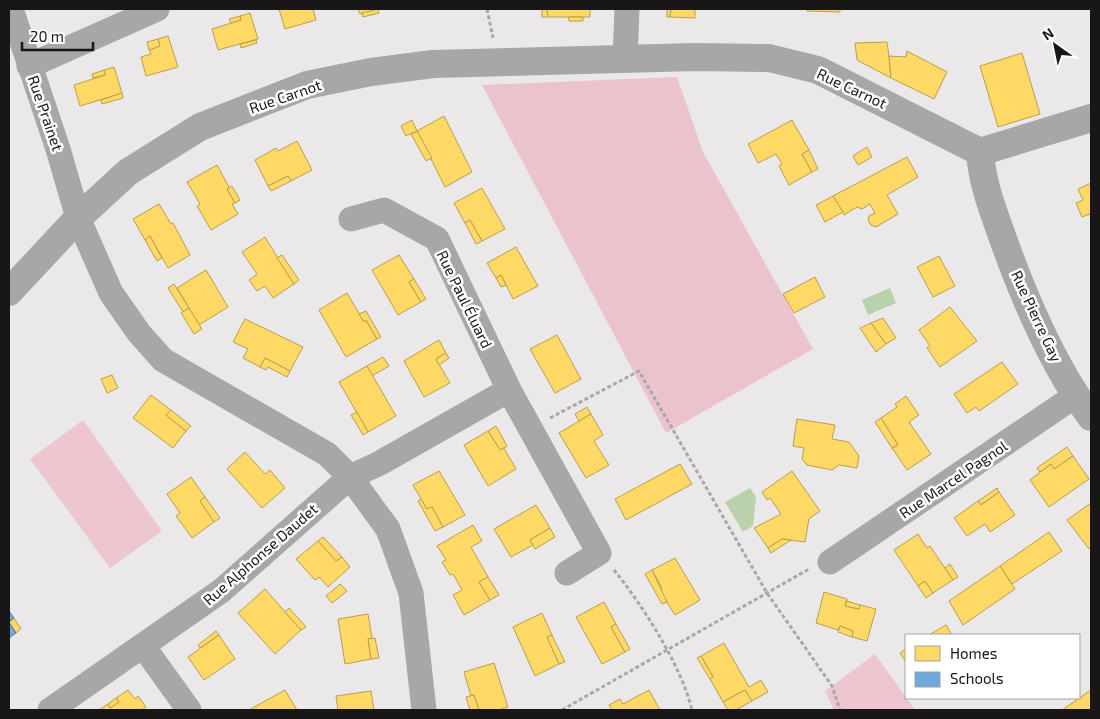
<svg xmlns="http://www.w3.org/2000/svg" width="1100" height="719" font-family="'Exo 2',sans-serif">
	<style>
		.green { fill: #eec6d0 }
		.forest { fill: #eac3cd }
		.water { fill: #b9d2ab }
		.homes { fill: #ffd966; stroke: #ba9e4e }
		.schools { fill: #6fa8dc; stroke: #557ca1 }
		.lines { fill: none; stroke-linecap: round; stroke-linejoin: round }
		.path { stroke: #a9a7a8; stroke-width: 3; stroke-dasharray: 4 2.5; stroke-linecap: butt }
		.minor { stroke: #a7a7a7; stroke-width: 25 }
		.tertiary { stroke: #a7a7a7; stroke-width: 28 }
		.labels { text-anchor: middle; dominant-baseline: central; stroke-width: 5; stroke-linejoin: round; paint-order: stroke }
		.street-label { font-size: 15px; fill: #181616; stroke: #fff }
	</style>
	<rect width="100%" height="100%" fill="#ebe8e9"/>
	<g class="green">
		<path d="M83,420L162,531L110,568L30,459Z"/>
		<path d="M875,654L915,710H834L825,691Z"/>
	</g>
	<path class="forest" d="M677,77L703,152L813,349L666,433L482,85Z"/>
	<g class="water">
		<path d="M890,288L896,303L868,315L862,300Z"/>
		<path d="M750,488L756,497L753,526L743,532L725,502Z"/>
	</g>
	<g class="homes">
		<path d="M279,9H313L316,20L285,29Z"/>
		<path d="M358,9H379L360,14Z"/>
		<path d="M378,9L379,13L363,17L362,13Z"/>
		<path d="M542,9H547L548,17H542Z"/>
		<path d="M547,9H590V17H548Z"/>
		<path d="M667,9H671L670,17H667Z"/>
		<path d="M671,9H695V18L670,17Z"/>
		<path d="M807,9H840V12L807,11Z"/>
		<path d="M250,13L258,39L218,50L212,29L241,20L240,16Z"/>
		<path d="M240,16L241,20L231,23L229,19Z"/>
		<path d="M568,17H583V21H569Z"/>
		<path d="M168,36L178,67L146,76L141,57L151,54L149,50L160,46L158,39Z"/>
		<path d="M158,39L160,46L149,50L147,42Z"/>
		<path d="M256,40L257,43L241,48L240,44Z"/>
		<path d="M887,42L889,56L891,78L857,60L855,43Z"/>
		<path d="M907,51L947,72L934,99L891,78L889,56L906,57Z"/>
		<path d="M1022,53L1040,114L998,127L980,66Z"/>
		<path d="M114,67L122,93L80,106L74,85L105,75L104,70Z"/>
		<path d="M104,70L105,75L93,78L92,74Z"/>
		<path d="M122,93L123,98L102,104L101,100Z"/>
		<path d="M444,116L472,172L445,187L417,131Z"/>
		<path d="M412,120L417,131L406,136L401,126Z"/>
		<path d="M792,120L809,150L802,154L812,172L789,185L779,166L782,164L776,154L758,163L748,144Z"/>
		<path d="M417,131L432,158L426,161L411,134Z"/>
		<path d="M297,141L312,170L291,181L288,176L268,186L255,160L276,148L278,151Z"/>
		<path d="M867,147L872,157L858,165L853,156Z"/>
		<path d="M809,150L818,169L812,172L802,154Z"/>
		<path d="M907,157L918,177L887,195L898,214L876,227L871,225L868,220L869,216L875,213L870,204L862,209L857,207L844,215L833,196Z"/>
		<path d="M217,165L229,187L227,189L235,203L232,204L238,214L211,230L197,206L200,204L187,182Z"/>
		<path d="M288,176L291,181L271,191L268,186Z"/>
		<path d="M1091,183V218L1090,214L1082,217L1076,203L1083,200L1078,189Z"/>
		<path d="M232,186L240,200L235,203L227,189Z"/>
		<path d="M482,188L505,229L482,241L470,220L465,223L454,203Z"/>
		<path d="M833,196L843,212L825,222L816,205Z"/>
		<path d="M159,204L171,224L173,223L190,255L168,268L150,236L145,240L133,219Z"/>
		<path d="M470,220L482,241L476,244L465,223Z"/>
		<path d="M150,236L162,258L157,261L145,240Z"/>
		<path d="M265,237L294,284L273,298L265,286L257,291L249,280L257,274L242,252Z"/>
		<path d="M516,247L538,286L513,299L501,275L496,278L487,263Z"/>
		<path d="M282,255L299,280L294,284L277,258Z"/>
		<path d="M399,255L414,279L409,282L421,302L398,315L372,270Z"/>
		<path d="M939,256L955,286L933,297L917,267Z"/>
		<path d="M206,270L228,307L199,325L177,288Z"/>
		<path d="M501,275L506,285L501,287L496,278Z"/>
		<path d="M815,277L825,297L794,313L783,294Z"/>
		<path d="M414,279L426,299L421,302L409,282Z"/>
		<path d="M174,284L189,308L183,312L168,288Z"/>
		<path d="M347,293L364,322L366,320L377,339L346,357L319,310Z"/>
		<path d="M950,307L977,341L940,367L927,348L930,346L919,330Z"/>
		<path d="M189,308L202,329L194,334L181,313Z"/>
		<path d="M366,311L381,337L377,339L366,320L364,322L359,314Z"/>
		<path d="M883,318L896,338L886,344L871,323Z"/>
		<path d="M245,319L303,347L290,371L265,358L260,367L243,358L248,349L233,342Z"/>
		<path d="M871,323L886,344L876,352L860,328Z"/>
		<path d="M557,335L581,379L555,393L530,349Z"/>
		<path d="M439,340L446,353L436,359L450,383L424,397L404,361Z"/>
		<path d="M446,353L449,358L439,365L436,359Z"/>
		<path d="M383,357L389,366L372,376L367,366Z"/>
		<path d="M265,358L290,371L287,377L268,367L266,370L260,367Z"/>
		<path d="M1002,362L1018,384L979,411L976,407L967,413L954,394Z"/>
		<path d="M367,366L396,416L368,432L339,382Z"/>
		<path d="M112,375L118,388L107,393L101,379Z"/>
		<path d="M151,395L171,410L166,415L186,431L173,448L133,418Z"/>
		<path d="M906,396L919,415L909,422L931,454L907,470L892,448L898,445L881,418L897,407L895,404Z"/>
		<path d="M587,407L591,414L579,421L575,414Z"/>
		<path d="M171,410L191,426L186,431L166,415Z"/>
		<path d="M357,412L368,432L363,435L351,415Z"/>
		<path d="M591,414L603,435L594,441L609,465L586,478L559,433Z"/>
		<path d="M881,418L898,445L892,448L875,422Z"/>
		<path d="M797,419L835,425L832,439L849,442L859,456L857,468L839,465L832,470L807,465L802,459L804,448L793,446Z"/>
		<path d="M496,426L507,446L500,450L488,431Z"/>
		<path d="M488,431L500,450L504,448L516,469L488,486L464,445Z"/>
		<path d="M1067,447L1073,456L1054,469L1051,464L1040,472L1037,468Z"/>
		<path d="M245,452L265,474L270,470L285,488L262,508L227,469Z"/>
		<path d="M1073,456L1089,479L1049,507L1030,480L1051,464L1054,469Z"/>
		<path d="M680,464L692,484L626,520L615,499Z"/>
		<path d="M439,471L465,515L443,527L432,507L427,509L413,485Z"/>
		<path d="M792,471L820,511L809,519L805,542L782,539L768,548L754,528L781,514L770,498L767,500L762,492Z"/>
		<path d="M191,477L205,497L200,501L214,522L192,538L176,516L180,513L167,494Z"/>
		<path d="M997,488L999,492L981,505L978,501Z"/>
		<path d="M999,492L1015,515L990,532L985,524L967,536L954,518L978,501L981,505Z"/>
		<path d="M205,497L220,518L214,522L200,501Z"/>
		<path d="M421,499L427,509L432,507L443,527L435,531L418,501Z"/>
		<path d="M1091,503V548L1089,549L1067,520Z"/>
		<path d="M536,505L550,528L530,540L533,545L511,557L494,529Z"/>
		<path d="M473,525L482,541L471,547L488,577L479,582L490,600L464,615L453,595L462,590L453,574L450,575L442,562L446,560L437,546Z"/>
		<path d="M550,528L555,537L535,549L530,540Z"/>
		<path d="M1049,532L1062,551L1012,584L1000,566Z"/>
		<path d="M918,534L927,548L930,546L953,580L933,593L925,581L918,586L894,550Z"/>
		<path d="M323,537L342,557L336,561L318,541Z"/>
		<path d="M782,539L791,540L771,553L768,548Z"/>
		<path d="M318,541L336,561L342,557L350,567L328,587L319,577L315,580L296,559Z"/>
		<path d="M675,558L700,600L675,615L659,590L662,588L652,570Z"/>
		<path d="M950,564L958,577L953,580L945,568Z"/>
		<path d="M1000,566L1015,589L963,625L949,601Z"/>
		<path d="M652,570L667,602L662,604L645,574Z"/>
		<path d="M488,577L499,595L490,600L479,582Z"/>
		<path d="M925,581L933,593L926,598L918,586Z"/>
		<path d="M340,584L347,591L332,603L326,596Z"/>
		<path d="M265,589L301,630L275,654L238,613Z"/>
		<path d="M824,592L847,599L845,606L859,609L860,605L876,609L867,641L852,637L853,631L840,626L838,630L816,623Z"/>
		<path d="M847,601L860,605L859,609L845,606Z"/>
		<path d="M604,602L616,624L611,627L625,652L602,664L576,617Z"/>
		<path d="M289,608L306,627L301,630L285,612Z"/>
		<path d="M542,613L552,635L547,637L559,664L535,676L513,627Z"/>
		<path d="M368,614L372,638L368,639L371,659L345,664L338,619Z"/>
		<path d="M14,618L21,629L16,633L9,622Z"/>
		<path d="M616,624L630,649L625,652L611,627Z"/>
		<path d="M946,625L952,635H929Z"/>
		<path d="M840,626L853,631L852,637L838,632Z"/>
		<path d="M216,631L219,635L200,648L198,645Z"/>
		<path d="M219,635L235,659L204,680L188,657Z"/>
		<path d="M552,635L565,662L559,664L547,637Z"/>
		<path d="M375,638L379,658L371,659L368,639Z"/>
		<path d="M724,643L749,687L761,680L768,692L752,701L745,690L723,702L710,679L713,677L701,656Z"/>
		<path d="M906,649V662L900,653Z"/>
		<path d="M701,656L713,677L710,679L697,658Z"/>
		<path d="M494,663L508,707L498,710H479L474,695L471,696L464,672Z"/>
		<path d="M128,690L135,699L138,696L146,707L142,710H99L108,704L110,708L119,702L116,698Z"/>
		<path d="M285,690L297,710H249Z"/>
		<path d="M649,690L660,710H612L609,705L620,699L623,704Z"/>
		<path d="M745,690L752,701L736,710H728L723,702Z"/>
		<path d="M1091,690V710H1062Z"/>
		<path d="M371,691L374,710H338L336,696Z"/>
		<path d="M474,695L479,710H470L466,697Z"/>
		<path d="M116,698L119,702L110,708L108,704Z"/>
	</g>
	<path class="schools" d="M9,611L14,618L9,622L16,633L9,638Z"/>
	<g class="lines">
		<g class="path">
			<path d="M487,9L493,38"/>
			<path d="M550,418L639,371L767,593L832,686L840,710"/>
			<path d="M614,570C643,606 681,665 692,710"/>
			<path d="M562,710L809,569"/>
		</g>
		<g class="minor">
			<path d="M11,9L58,149L78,218L111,293L139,333L163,360L327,454L350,477L388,529L411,593L424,710"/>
			<path d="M625,59L627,9"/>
			<path d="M29,66L157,9"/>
			<path d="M509,390L599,553L567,573"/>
			<path d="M830,562L1075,396"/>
			<path d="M143,646L189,710"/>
			<path d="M50,710L221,591L350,477L380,463L509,390L437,239L384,210L351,219"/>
		</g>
		<g class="tertiary">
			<path d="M980,152C982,182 992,208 1002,236C1024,298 1052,365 1091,417"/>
			<path d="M980,152L1091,118"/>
			<path d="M9,292L78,218L128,172L200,127L307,85L371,72L433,64L696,57L769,58L818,70L980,152"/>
		</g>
	</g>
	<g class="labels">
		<g class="street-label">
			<text transform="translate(852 88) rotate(25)">Rue Carnot</text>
			<text transform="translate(285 96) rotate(-19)">Rue Carnot</text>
			<text transform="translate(46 113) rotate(71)">Rue Prainet</text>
			<text transform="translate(465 299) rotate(64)">Rue Paul Éluard</text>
			<text transform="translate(1037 316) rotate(65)">Rue Pierre Gay</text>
			<text transform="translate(953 479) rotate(-34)">Rue Marcel Pagnol</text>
			<text transform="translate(260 554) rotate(-41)">Rue Alphonse Daudet</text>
		</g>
	</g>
	<rect width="1100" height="719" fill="none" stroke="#181616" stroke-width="20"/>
	<rect x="905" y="634" width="175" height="65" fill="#ffffff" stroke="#a3a2a2"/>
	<rect x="915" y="646" width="25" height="15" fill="#ffd966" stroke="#a3a2a2"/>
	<text x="950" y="659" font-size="15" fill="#181616">Homes</text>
	<rect x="915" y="672" width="25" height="15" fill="#6fa8dc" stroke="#a3a2a2"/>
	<text x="950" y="684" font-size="15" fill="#181616">Schools</text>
	<g transform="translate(1055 45) rotate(327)" stroke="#ffffff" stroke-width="4" paint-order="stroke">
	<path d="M0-4L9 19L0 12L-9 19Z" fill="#181616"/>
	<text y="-8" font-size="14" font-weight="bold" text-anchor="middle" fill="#181616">N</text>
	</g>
	<path d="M22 42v8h71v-8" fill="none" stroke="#181616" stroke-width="2.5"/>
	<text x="30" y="42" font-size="15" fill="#181616" stroke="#ffffff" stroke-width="4" paint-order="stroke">20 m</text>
</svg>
